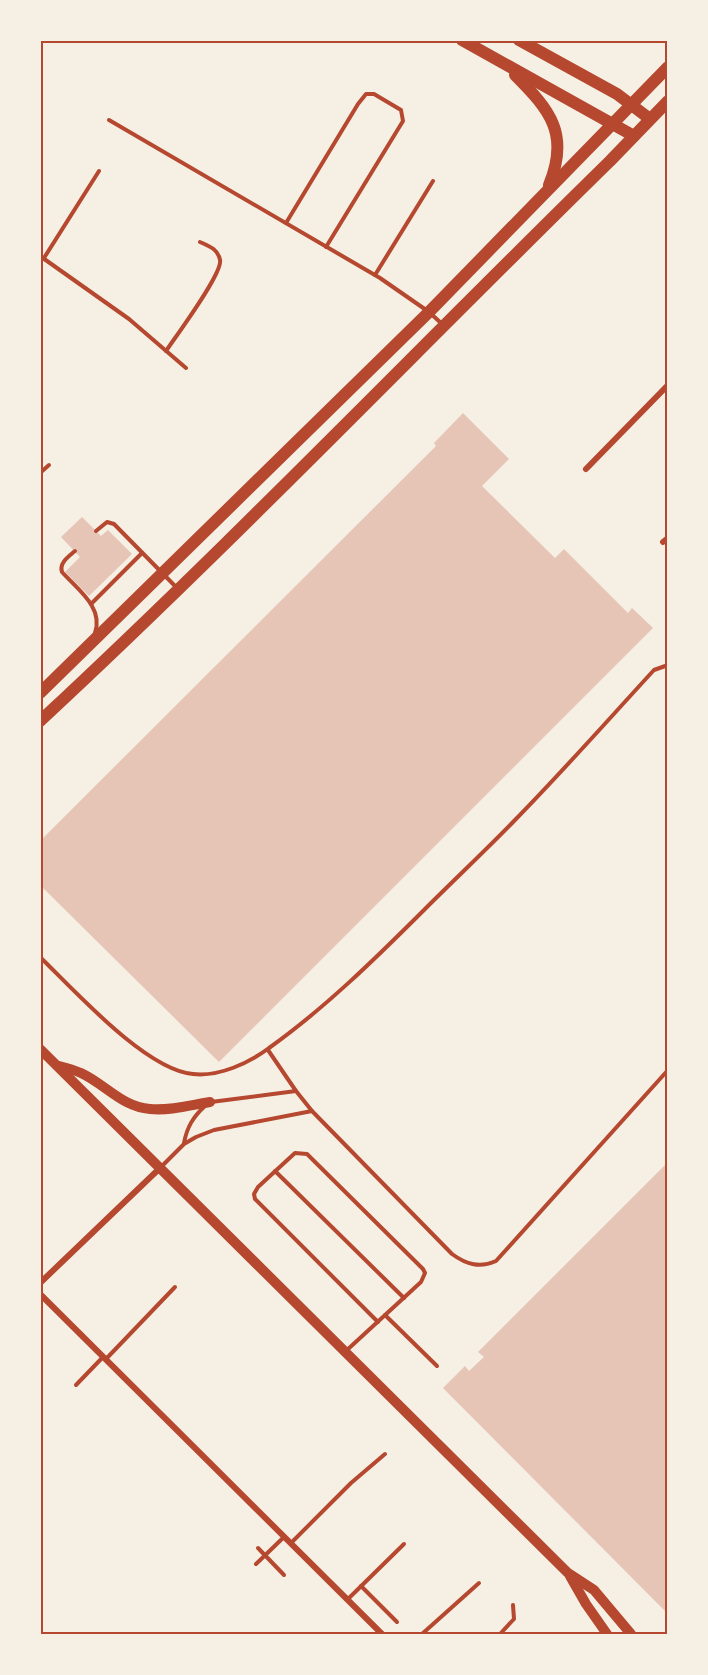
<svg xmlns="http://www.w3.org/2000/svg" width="708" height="1675" font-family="'Source Sans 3',sans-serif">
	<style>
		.building { fill: #e6c5b7 }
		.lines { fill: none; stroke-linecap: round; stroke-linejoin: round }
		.service { stroke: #b5482f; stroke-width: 4 }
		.minor { stroke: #b5482f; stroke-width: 6 }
		.tertiary { stroke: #b5482f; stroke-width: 10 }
		.secondary { stroke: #b5482f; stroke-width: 12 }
		.neatline { fill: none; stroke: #b5482f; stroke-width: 2 }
	</style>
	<rect width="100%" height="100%" fill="#f6efe4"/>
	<g class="building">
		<path d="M463,413L509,459L482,486L555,558L564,549L628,613L632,608L653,628L219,1062L40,885V841L436,446L434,443Z"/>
		<path d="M82,517L101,536L108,530L132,554L89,596L65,572L80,557L61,537Z"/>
		<path d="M668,1162V1614L443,1388L465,1366L469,1371L484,1357L478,1352Z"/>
	</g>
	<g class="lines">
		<g class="service">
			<path d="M109,120L380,278L429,312L441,323"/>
			<path d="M286,223L358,104L366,94H374L401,110L403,121L326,247"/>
			<path d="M40,256L129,319L186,368"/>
			<path d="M44,258L99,171"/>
			<path d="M375,275L433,181"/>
			<path d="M166,351C176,336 223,273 220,260C218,249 209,246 200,242"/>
			<path d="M40,473L49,465"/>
			<path d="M96,531L107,522L114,524L176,587"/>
			<path d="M75,551C68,557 59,563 62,572C77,589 104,607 95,633"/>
			<path d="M91,604L142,553"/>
			<path d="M40,957C75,991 146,1070 193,1074C219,1077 249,1063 269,1048C325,1008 376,958 425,909C455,879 486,850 515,820C563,771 608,720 654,670L668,665"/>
			<path d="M268,1050L296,1091L312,1111L452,1254C467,1265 480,1268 496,1261L668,1070"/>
			<path d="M211,1102L296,1091"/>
			<path d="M184,1143C187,1127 193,1117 205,1106"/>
			<path d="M160,1168L184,1144L196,1137L214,1130L312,1111"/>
			<path d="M275,1171L404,1298"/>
			<path d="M385,1315L437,1366"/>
			<path d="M347,1350L421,1282L425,1273L423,1269L307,1154L295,1153L258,1187L254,1194L255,1199L378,1322"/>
			<path d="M106,1359L175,1287"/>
			<path d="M76,1385L103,1357"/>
			<path d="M291,1543L351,1483L385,1454"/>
			<path d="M258,1548L284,1575"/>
			<path d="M256,1564L284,1537"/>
			<path d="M361,1586L397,1622"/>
			<path d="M348,1599L404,1544"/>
			<path d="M422,1634L479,1583"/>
			<path d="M500,1634L514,1619L513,1605"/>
		</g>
		<g class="minor">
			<path d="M586,469L668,385"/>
			<path d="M663,542L668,538"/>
			<path d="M40,1283L160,1168"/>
			<path d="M40,1294L382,1634"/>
		</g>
		<g class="tertiary">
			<path d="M40,1049L568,1573L594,1590L631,1634"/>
			<path d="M59,1066C67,1068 74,1070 81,1073C105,1084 122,1107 150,1109C170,1111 191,1105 210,1102"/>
			<path d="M570,1576L586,1604L607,1634"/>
		</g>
		<g class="secondary">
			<path d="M462,40L634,136"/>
			<path d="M519,40L617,94L650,119"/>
			<path d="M515,75C550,110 570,134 549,185"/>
			<path d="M40,693L429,312L668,67"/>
			<path d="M40,721C235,540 420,347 610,161L668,101"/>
		</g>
	</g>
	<rect width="708" height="1675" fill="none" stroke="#f6efe4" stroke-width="84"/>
	<rect x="42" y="42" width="624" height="1591" class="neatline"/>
</svg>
